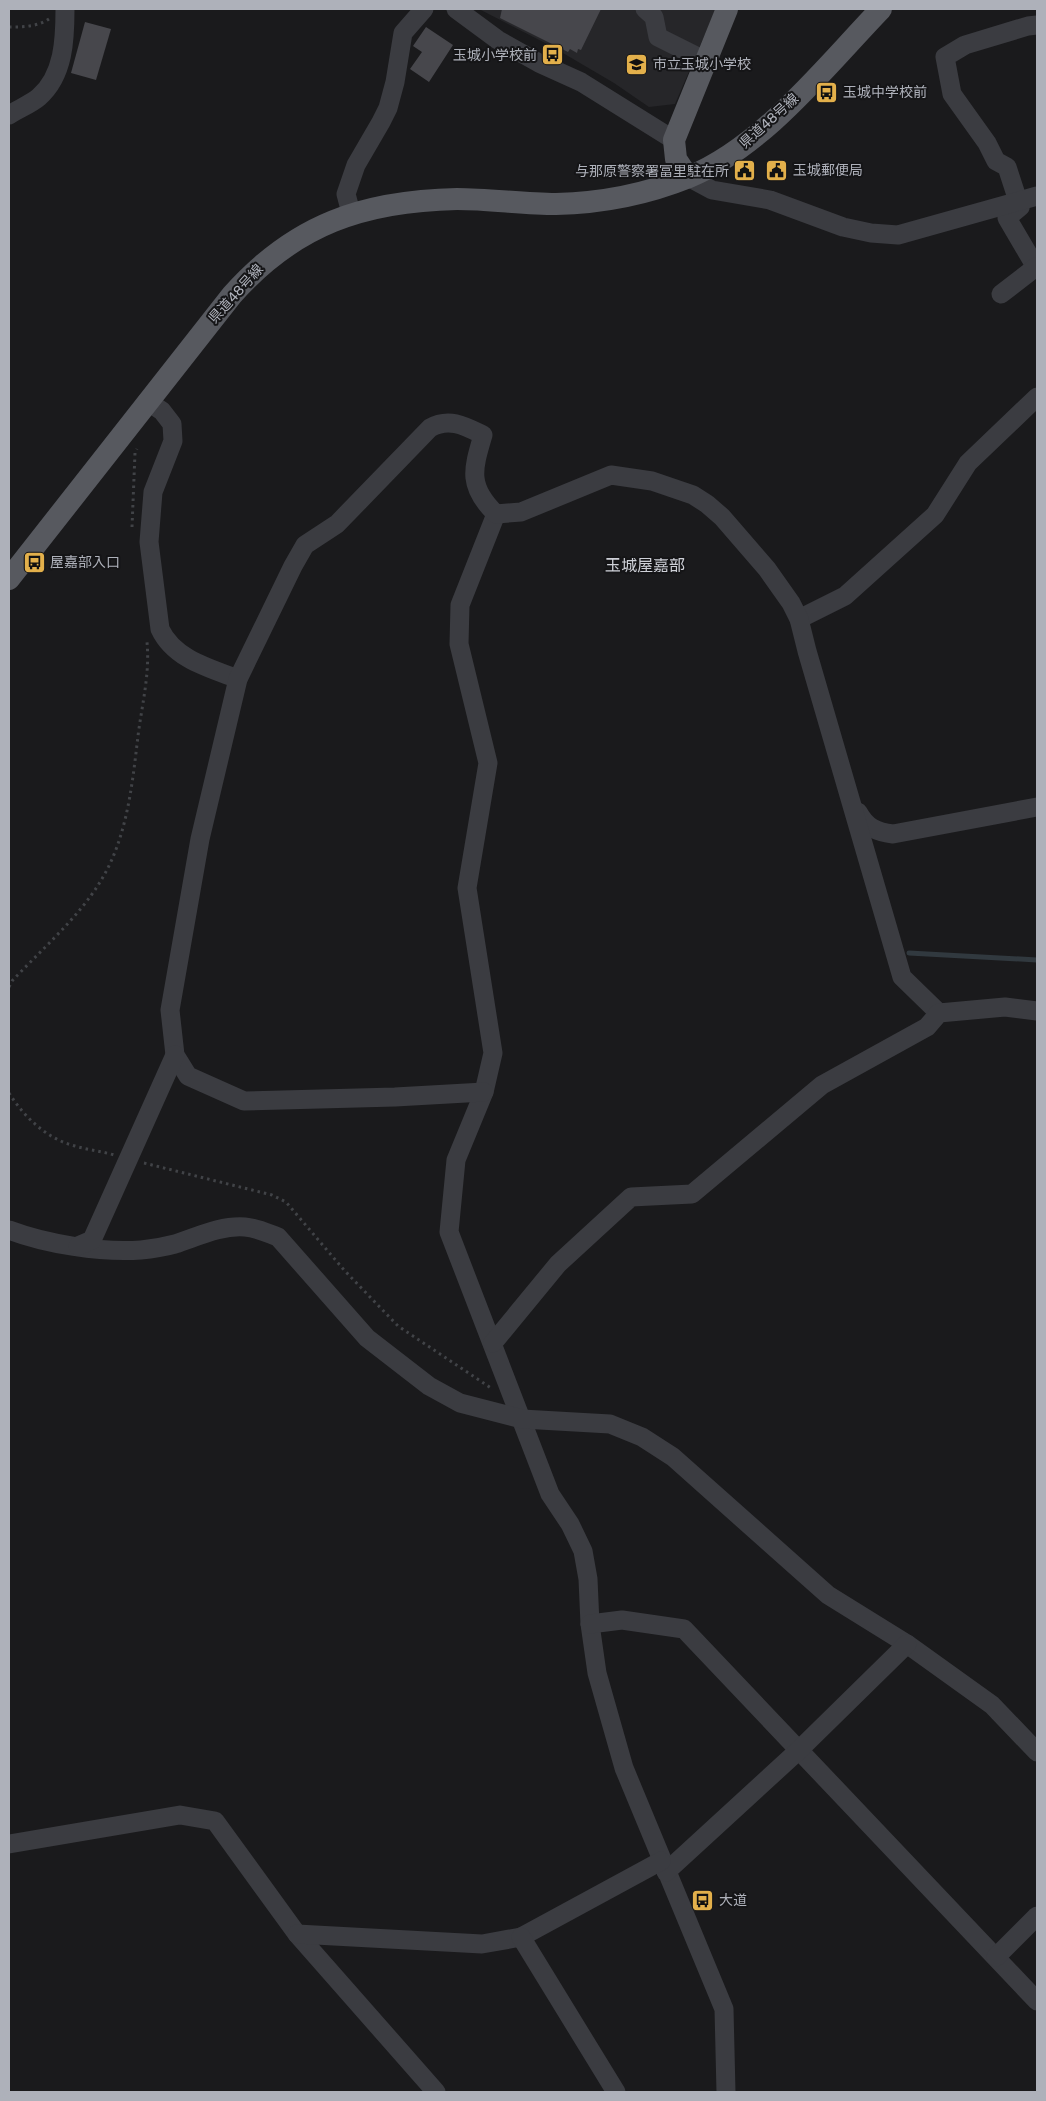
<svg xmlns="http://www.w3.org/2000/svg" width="1046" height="2101" font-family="Rubik,'Noto Sans JP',sans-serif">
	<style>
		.built { fill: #262629 }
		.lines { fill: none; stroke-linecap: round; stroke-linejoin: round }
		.stream { stroke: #31393f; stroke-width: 5 }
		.building { fill: #47474c }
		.path { stroke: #414347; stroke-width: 3; stroke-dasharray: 2.5 4; stroke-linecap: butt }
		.minor { stroke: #3b3c41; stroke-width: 19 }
		.major { stroke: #57595f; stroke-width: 22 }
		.labels { text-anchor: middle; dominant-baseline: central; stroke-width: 4; stroke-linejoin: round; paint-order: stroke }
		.poi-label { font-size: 14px; fill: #aeb1ba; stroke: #151517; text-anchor: start }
		.street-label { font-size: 14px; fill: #aeb1ba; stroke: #151517 }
		.quarter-label { font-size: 16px; fill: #ced0d7; stroke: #151517 }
	</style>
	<rect width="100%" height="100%" fill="#1a1a1c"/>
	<path class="built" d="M479,9H716L675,104L649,107L614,83L551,46Z"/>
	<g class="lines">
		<path class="stream" d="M909,953L1037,960"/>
	</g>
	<g class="building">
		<path d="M502,9H601L581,50L578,49L577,53L570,49L568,52L500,18Z"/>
		<path d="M85,22L111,29L96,80L71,73Z"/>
		<path d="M426,27L453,45L429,82L410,69L422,52L413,46Z"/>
	</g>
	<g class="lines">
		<g class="path">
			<path d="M9,27C23,27 36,27 49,19"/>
			<path d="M132,527L135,453L137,449"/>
			<path d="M9,987L12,981C40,951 79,917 100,882C127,839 132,786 138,736C142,704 150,674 147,642"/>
			<path d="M9,1093C24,1117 47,1139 75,1146C88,1150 101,1151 114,1155"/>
			<path d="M144,1163L272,1195L286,1202L344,1270L398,1326L491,1388"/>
		</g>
		<g class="minor">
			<path d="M456,9L498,40L539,63L581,82L674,140"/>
			<path d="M645,9L654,17L658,37L706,61"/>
			<path d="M1037,25L1028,26L965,45L945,57L952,94L987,143L996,161L1007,167L1020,207L1007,218L1037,269"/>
			<path d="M9,115C18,109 31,104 39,97C64,75 65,39 65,9"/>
			<path d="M688,177L712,190L770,200L843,227L871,233L898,235L1037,196"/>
			<path d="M351,213L346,194L356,165L381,122L388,108L395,82L403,33L424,9"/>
			<path d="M1001,294L1036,267"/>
			<path d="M147,401L162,411L172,424L173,441L153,492L149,542L160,629C174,659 209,668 238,679"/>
			<path d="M496,514L460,605L459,644L488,763L467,888L493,1053L484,1092L456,1160L449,1232L550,1494L570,1524L583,1551L588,1579L590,1624L597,1673L624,1768L724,2009L726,2092"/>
			<path d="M799,619L845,596L935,515L968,463L1037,397"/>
			<path d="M858,812C866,827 876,832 893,834L1037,807"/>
			<path d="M484,1092L395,1097L244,1101L188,1076L175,1055L170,1010L200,839L238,679L293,566L305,545L337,524L430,428C449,417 465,426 483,435C473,469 467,486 496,514L521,512L611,475L652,481L693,495L707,504L722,517L767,569L791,603L799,619L807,651L902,977L939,1013"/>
			<path d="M9,1230C46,1244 101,1253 141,1250C152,1249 164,1247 175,1244C197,1237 221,1225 245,1227C257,1228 267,1233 278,1237L367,1338L429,1386L460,1403L522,1419L610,1424L642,1437L673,1457L828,1595L907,1644L992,1705L1037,1752"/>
			<path d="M78,1246L92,1240L175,1055"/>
			<path d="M493,1343L558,1264L631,1197L692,1194L822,1085L927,1027L939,1013L1005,1007L1037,1011"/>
			<path d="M590,1624L622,1620L684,1629L1037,2001"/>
			<path d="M9,1844L180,1815L215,1821L297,1934L436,2092"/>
			<path d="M666,1872L799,1750L907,1644"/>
			<path d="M297,1934L482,1944L521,1937L661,1861"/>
			<path d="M521,1937L616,2092"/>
			<path d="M996,1957L1037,1916"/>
		</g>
		<g class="major">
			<path d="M688,177L676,159L674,140L727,9"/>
			<path d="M9,579L232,295C295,224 364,201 457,199C490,199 523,204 556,204C601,203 647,194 689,177C764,146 825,67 881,9"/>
		</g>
	</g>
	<defs>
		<symbol id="bus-square" viewBox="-11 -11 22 22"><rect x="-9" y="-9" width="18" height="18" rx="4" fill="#e3b04b" stroke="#151517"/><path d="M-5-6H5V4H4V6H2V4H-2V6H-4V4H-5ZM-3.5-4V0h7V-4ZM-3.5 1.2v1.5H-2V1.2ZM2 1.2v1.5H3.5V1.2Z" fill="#111"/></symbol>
		<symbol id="school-square" viewBox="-11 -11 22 22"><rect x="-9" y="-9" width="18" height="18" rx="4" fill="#e3b04b" stroke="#151517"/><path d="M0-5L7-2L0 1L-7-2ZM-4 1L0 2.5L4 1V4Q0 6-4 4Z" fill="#111"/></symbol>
		<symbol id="civic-square" viewBox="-11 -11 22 22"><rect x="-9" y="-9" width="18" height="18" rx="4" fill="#e3b04b" stroke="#151517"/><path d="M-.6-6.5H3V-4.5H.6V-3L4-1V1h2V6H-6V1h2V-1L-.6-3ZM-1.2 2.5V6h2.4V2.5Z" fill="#111"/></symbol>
	</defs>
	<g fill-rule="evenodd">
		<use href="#bus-square" x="540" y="42" width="25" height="25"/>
		<use href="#school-square" x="624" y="52" width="25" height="25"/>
		<use href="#bus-square" x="814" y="80" width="25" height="25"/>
		<use href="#civic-square" x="764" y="158" width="25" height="25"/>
		<use href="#civic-square" x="732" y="158" width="25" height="25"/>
		<use href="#bus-square" x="22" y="550" width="25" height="25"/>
		<use href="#bus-square" x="690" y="1888" width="25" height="25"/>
	</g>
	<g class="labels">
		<g class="poi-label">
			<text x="537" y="55" text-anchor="end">玉城小学校前</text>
			<text x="653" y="64">市立玉城小学校</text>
			<text x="843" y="92">玉城中学校前</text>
			<text x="793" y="170">玉城郵便局</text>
			<text x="729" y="171" text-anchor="end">与那原警察署冨里駐在所</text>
			<text x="50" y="562">屋嘉部入口</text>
			<text x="719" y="1900">大道</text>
		</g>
		<g class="street-label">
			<text transform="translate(769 121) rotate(-42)">県道48号線</text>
			<text transform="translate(236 294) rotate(-48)">県道48号線</text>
		</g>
		<g class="quarter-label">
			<text x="645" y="565">玉城屋嘉部</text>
		</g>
	</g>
	<rect width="1046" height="2101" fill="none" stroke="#aeb1ba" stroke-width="20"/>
</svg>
